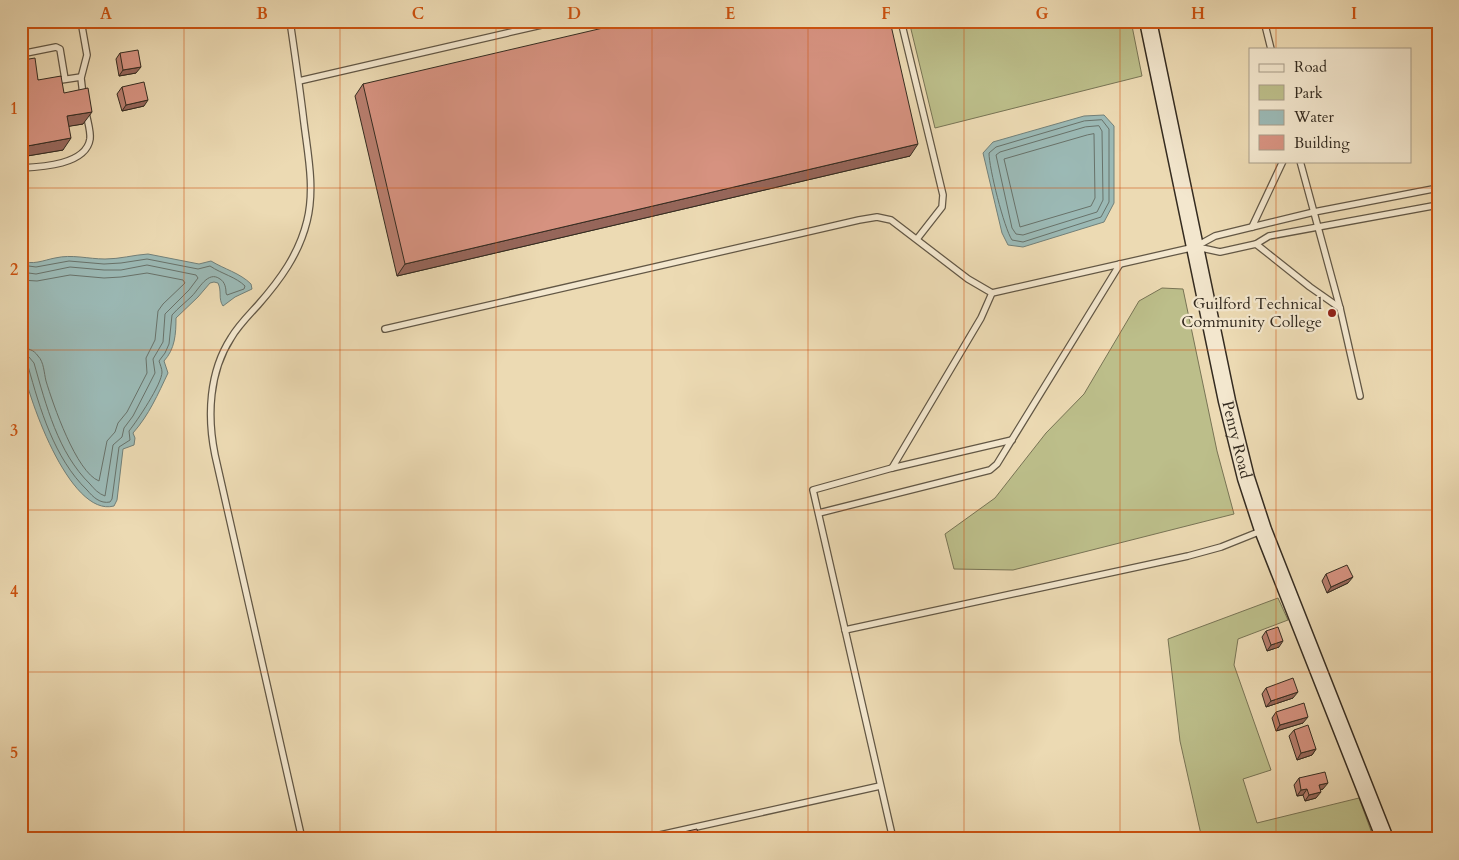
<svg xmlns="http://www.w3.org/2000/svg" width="1459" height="860" font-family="Cardo,serif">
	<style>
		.green { fill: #bcbe8a; stroke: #787455 }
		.water { fill: #9bb9b5; stroke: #728079 }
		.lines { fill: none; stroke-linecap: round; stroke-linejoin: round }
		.shore { stroke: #68726a; stroke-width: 1 }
		.lane-casing { stroke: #625745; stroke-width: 8 }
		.secondary-casing { stroke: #342b20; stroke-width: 19 }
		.lane { stroke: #f3e7ce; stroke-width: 5.5 }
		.secondary { stroke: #f3e7ce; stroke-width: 16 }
		.wall { fill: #b87e6e; stroke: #342b20 }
		.shaded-wall { fill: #96665a; stroke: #342b20 }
		.building { fill: #d69280; stroke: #342b20 }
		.grid { fill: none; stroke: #cd520f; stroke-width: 1; stroke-opacity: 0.55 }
		.poi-dot { fill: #8f2418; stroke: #f3e7ce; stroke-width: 2 }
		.labels { text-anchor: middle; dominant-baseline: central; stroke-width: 4.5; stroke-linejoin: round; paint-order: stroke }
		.poi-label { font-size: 16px; fill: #342b20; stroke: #f3e7ce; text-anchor: end }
		.street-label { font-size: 16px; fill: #342b20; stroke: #f3e7ce }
		.neatline { fill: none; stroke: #cd520f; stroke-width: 2 }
		.grid-label { font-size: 16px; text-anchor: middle; font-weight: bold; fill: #cd520f }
	</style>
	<rect width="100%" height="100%" fill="#ecdab3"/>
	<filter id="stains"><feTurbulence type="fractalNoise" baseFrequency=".004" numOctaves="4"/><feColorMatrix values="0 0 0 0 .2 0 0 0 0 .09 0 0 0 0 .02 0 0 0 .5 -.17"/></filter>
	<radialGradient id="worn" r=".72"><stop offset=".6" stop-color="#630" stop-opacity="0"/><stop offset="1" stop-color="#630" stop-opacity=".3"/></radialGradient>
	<g class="green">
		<path d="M909,21H1131L1142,76L935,128Z"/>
		<path d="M1162,288L1183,289L1217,451L1234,514L1013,570L954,569L945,534L995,498L1046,433L1084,394L1139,301Z"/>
		<path d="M1278,598L1288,620L1238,639L1234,665L1271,770L1243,779L1257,823L1359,798L1374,839H1202L1180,741L1168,639Z"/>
	</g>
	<g class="water">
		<path d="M1104,115L1114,126V203L1104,222L1023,247L1008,245L1002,233L983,153L993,142L1084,116Z"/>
		<path d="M148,254L199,264L211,261C224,269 240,273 251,284L252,289L235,297L223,306C218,299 222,291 218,283L214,282L210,283L198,297L176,318C176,334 175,349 164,361L168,373C158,394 149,415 133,433L135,438L134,445L123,449L117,500L114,506C69,518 26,393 21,359C20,349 21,338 21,328C21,305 21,282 21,260C32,266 44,260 55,258C72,254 88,259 105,259C120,259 133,255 148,254Z"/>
	</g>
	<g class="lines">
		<g class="shore">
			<path d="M1102,120L1109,129V202L1101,217L1023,242L1012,240C1004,228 989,168 989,153L996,147L1084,121Z"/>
			<path d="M1099,126L1102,131L1103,200L1097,212L1023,235L1016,234L1012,228L996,155L1000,152L1085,127Z"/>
			<path d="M1094,134L1095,198L1091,206L1020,227L1004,159L1087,135Z"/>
			<path d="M21,265L36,267L69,261L104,264L121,263L147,259L198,269L210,266C222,274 236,277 245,286L244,289L227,295L226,293C226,288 225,282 220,279C208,270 199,289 192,296C186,302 178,308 172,315L169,344L165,353L159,361C160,364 162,369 162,372C162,384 137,421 129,431L130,440L119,447L112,499L110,502C100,504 93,497 87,490C54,458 40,409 28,366L26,363L21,362"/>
			<path d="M21,272L36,274L70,267L104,270H121L147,265L196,275L198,278L189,290L165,314L163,342L153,359L155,373L133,416L124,428L122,437L113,445L105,496C99,494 94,489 90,484C58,453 46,405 34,363L29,357L21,356"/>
			<path d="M21,280L37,281L70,275L104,278L121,277L147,273L183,280L185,283L163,304L158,311L155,340L146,358L147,373L127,412L118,423L115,432L107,441L99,481C76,472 53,404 46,381C44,373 44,362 38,356C34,350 28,348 21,348"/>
		</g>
		<defs>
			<g id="lane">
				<path d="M81,21L87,55L81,78L83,95"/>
				<path d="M290,21C295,55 300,89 304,123C308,155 315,189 307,221C299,254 280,280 258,305C248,316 238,326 231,338C209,372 207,416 215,455L302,839"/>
				<path d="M901,21L943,195L942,207L917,239"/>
				<path d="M1264,21L1271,49"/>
				<path d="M21,54L56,47L60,49L65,79"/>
				<path d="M61,80L81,77"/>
				<path d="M299,81L559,21"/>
				<path d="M1300,161L1340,308L1360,396"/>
				<path d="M21,168C41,167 86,165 90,139C91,131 87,120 86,112"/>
				<path d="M1252,227L1283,161"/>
				<path d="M1256,244L1269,236L1438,205"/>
				<path d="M1197,247L1220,252L1256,244L1310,287L1340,308"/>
				<path d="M385,329L859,220L877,217L891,220L968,279L992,293"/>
				<path d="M892,468L981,318L992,293L1195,247L1215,236L1252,227L1314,212L1438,188"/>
				<path d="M819,513L990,470L997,464L1120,264"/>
				<path d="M845,630L1188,556L1221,547L1261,531"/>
				<path d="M642,839L880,786"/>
				<path d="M893,839L813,490L892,468L1012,440"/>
			</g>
			<g id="secondary">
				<path id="s1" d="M1148,21L1227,401L1246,478L1263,530L1385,839"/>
			</g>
		</defs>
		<use href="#lane" class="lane-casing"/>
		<use href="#secondary" class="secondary-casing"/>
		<use href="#lane" class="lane"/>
		<use href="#secondary" class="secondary"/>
	</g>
	<g class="wall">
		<path d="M120,53L136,73L119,76L116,59Z"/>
		<path d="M23,60L38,80L64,93L83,124L69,126L63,150L21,157V63Z"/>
		<path d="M363,84L910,156L397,276L355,96Z"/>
		<path d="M122,87L144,106L122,111L117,94Z"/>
		<path d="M1326,574L1348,583L1327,593L1322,581Z"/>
		<path d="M1266,631L1279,647L1267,651L1262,637Z"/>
		<path d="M1266,688L1293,698L1266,707L1262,694Z"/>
		<path d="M1276,712L1303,723L1276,731L1272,718Z"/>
		<path d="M1294,730L1316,749L1312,755L1297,760L1289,736Z"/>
		<path d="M1299,778L1323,789L1320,790L1316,798L1305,801L1303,795L1297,796L1294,785Z"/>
	</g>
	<g class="shaded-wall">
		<path d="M141,67L136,73L119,76L123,70Z"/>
		<path d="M148,100L144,106L122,111L126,105Z"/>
		<path d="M92,112L83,124L59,128L67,116Z"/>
		<path d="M71,138L63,150L21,157L22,147Z"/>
		<path d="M918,144L910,156L397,276L405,264Z"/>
		<path d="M1353,577L1348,583L1327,593L1331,587Z"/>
		<path d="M1283,641L1279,647L1267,651L1271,645Z"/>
		<path d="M1298,692L1293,698L1266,707L1271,701Z"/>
		<path d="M1308,717L1303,723L1276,731L1280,725Z"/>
		<path d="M1316,749L1312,755L1297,760L1301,753Z"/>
		<path d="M1328,783L1323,789L1315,791L1319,785Z"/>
		<path d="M1307,789L1303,795L1297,796L1301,790Z"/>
		<path d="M1321,792L1316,798L1305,801L1309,795Z"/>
	</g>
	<g class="building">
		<path d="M633,21H890L918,144L405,264L363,84Z"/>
		<path d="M138,50L141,67L123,70L120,53Z"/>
		<path d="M35,58L38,80L61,76L64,93L88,88L92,112L67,116L71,138L22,147L21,84L28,83L23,60Z"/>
		<path d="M144,82L148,100L126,105L122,87Z"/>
		<path d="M1347,565L1353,577L1331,587L1326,574Z"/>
		<path d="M1278,627L1283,641L1271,645L1266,631Z"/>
		<path d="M1293,678L1298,692L1271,701L1266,688Z"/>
		<path d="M1304,703L1308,717L1280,725L1276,712Z"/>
		<path d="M1308,725L1316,749L1301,753L1294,730Z"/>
		<path d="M1325,772L1328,783L1319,785L1321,792L1309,795L1307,789L1301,790L1299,778Z"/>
		<path d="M697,829L699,839H652Z"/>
		<path d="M858,837L859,839H849Z"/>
	</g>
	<path class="grid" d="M184,21V839M340,21V839M496,21V839M652,21V839M808,21V839M964,21V839M1120,21V839M1276,21V49M1276,161V839M21,188H1438M21,350H1438M21,510H1438M21,672H1438"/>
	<circle class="poi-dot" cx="1332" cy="313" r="5"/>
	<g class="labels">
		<g class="poi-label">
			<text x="1322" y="304">Guilford Technical<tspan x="1322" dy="18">Community College</tspan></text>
		</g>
		<g class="street-label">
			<text stroke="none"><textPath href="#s1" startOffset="428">Penry Road</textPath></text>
		</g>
	</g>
	<rect width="1459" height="860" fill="none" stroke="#ecdab3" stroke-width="55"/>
	<rect x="1249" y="48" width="162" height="115" fill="#f3e7ce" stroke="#a79c88"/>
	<rect x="1259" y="64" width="25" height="8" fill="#f3e7ce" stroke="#a79c88"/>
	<text x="1294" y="72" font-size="15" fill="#342b20">Road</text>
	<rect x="1259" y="85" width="25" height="15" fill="#bcbe8a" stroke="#a79c88"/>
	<text x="1294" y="98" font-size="15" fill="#342b20">Park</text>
	<rect x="1259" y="110" width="25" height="15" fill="#9bb9b5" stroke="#a79c88"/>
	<text x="1294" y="122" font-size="15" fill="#342b20">Water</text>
	<rect x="1259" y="135" width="25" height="15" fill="#d69280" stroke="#a79c88"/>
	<text x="1294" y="148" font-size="15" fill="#342b20">Building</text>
	<rect x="28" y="28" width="1404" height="804" class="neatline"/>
	<g class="grid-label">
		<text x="106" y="19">A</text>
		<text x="262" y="19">B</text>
		<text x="418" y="19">C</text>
		<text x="574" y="19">D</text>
		<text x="730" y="19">E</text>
		<text x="886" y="19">F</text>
		<text x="1042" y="19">G</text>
		<text x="1198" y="19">H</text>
		<text x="1354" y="19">I</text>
		<text x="14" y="114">1</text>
		<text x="14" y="275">2</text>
		<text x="14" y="436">3</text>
		<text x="14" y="597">4</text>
		<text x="14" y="758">5</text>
	</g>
	<rect width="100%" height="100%" filter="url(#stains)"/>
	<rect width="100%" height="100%" fill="url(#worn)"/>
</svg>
